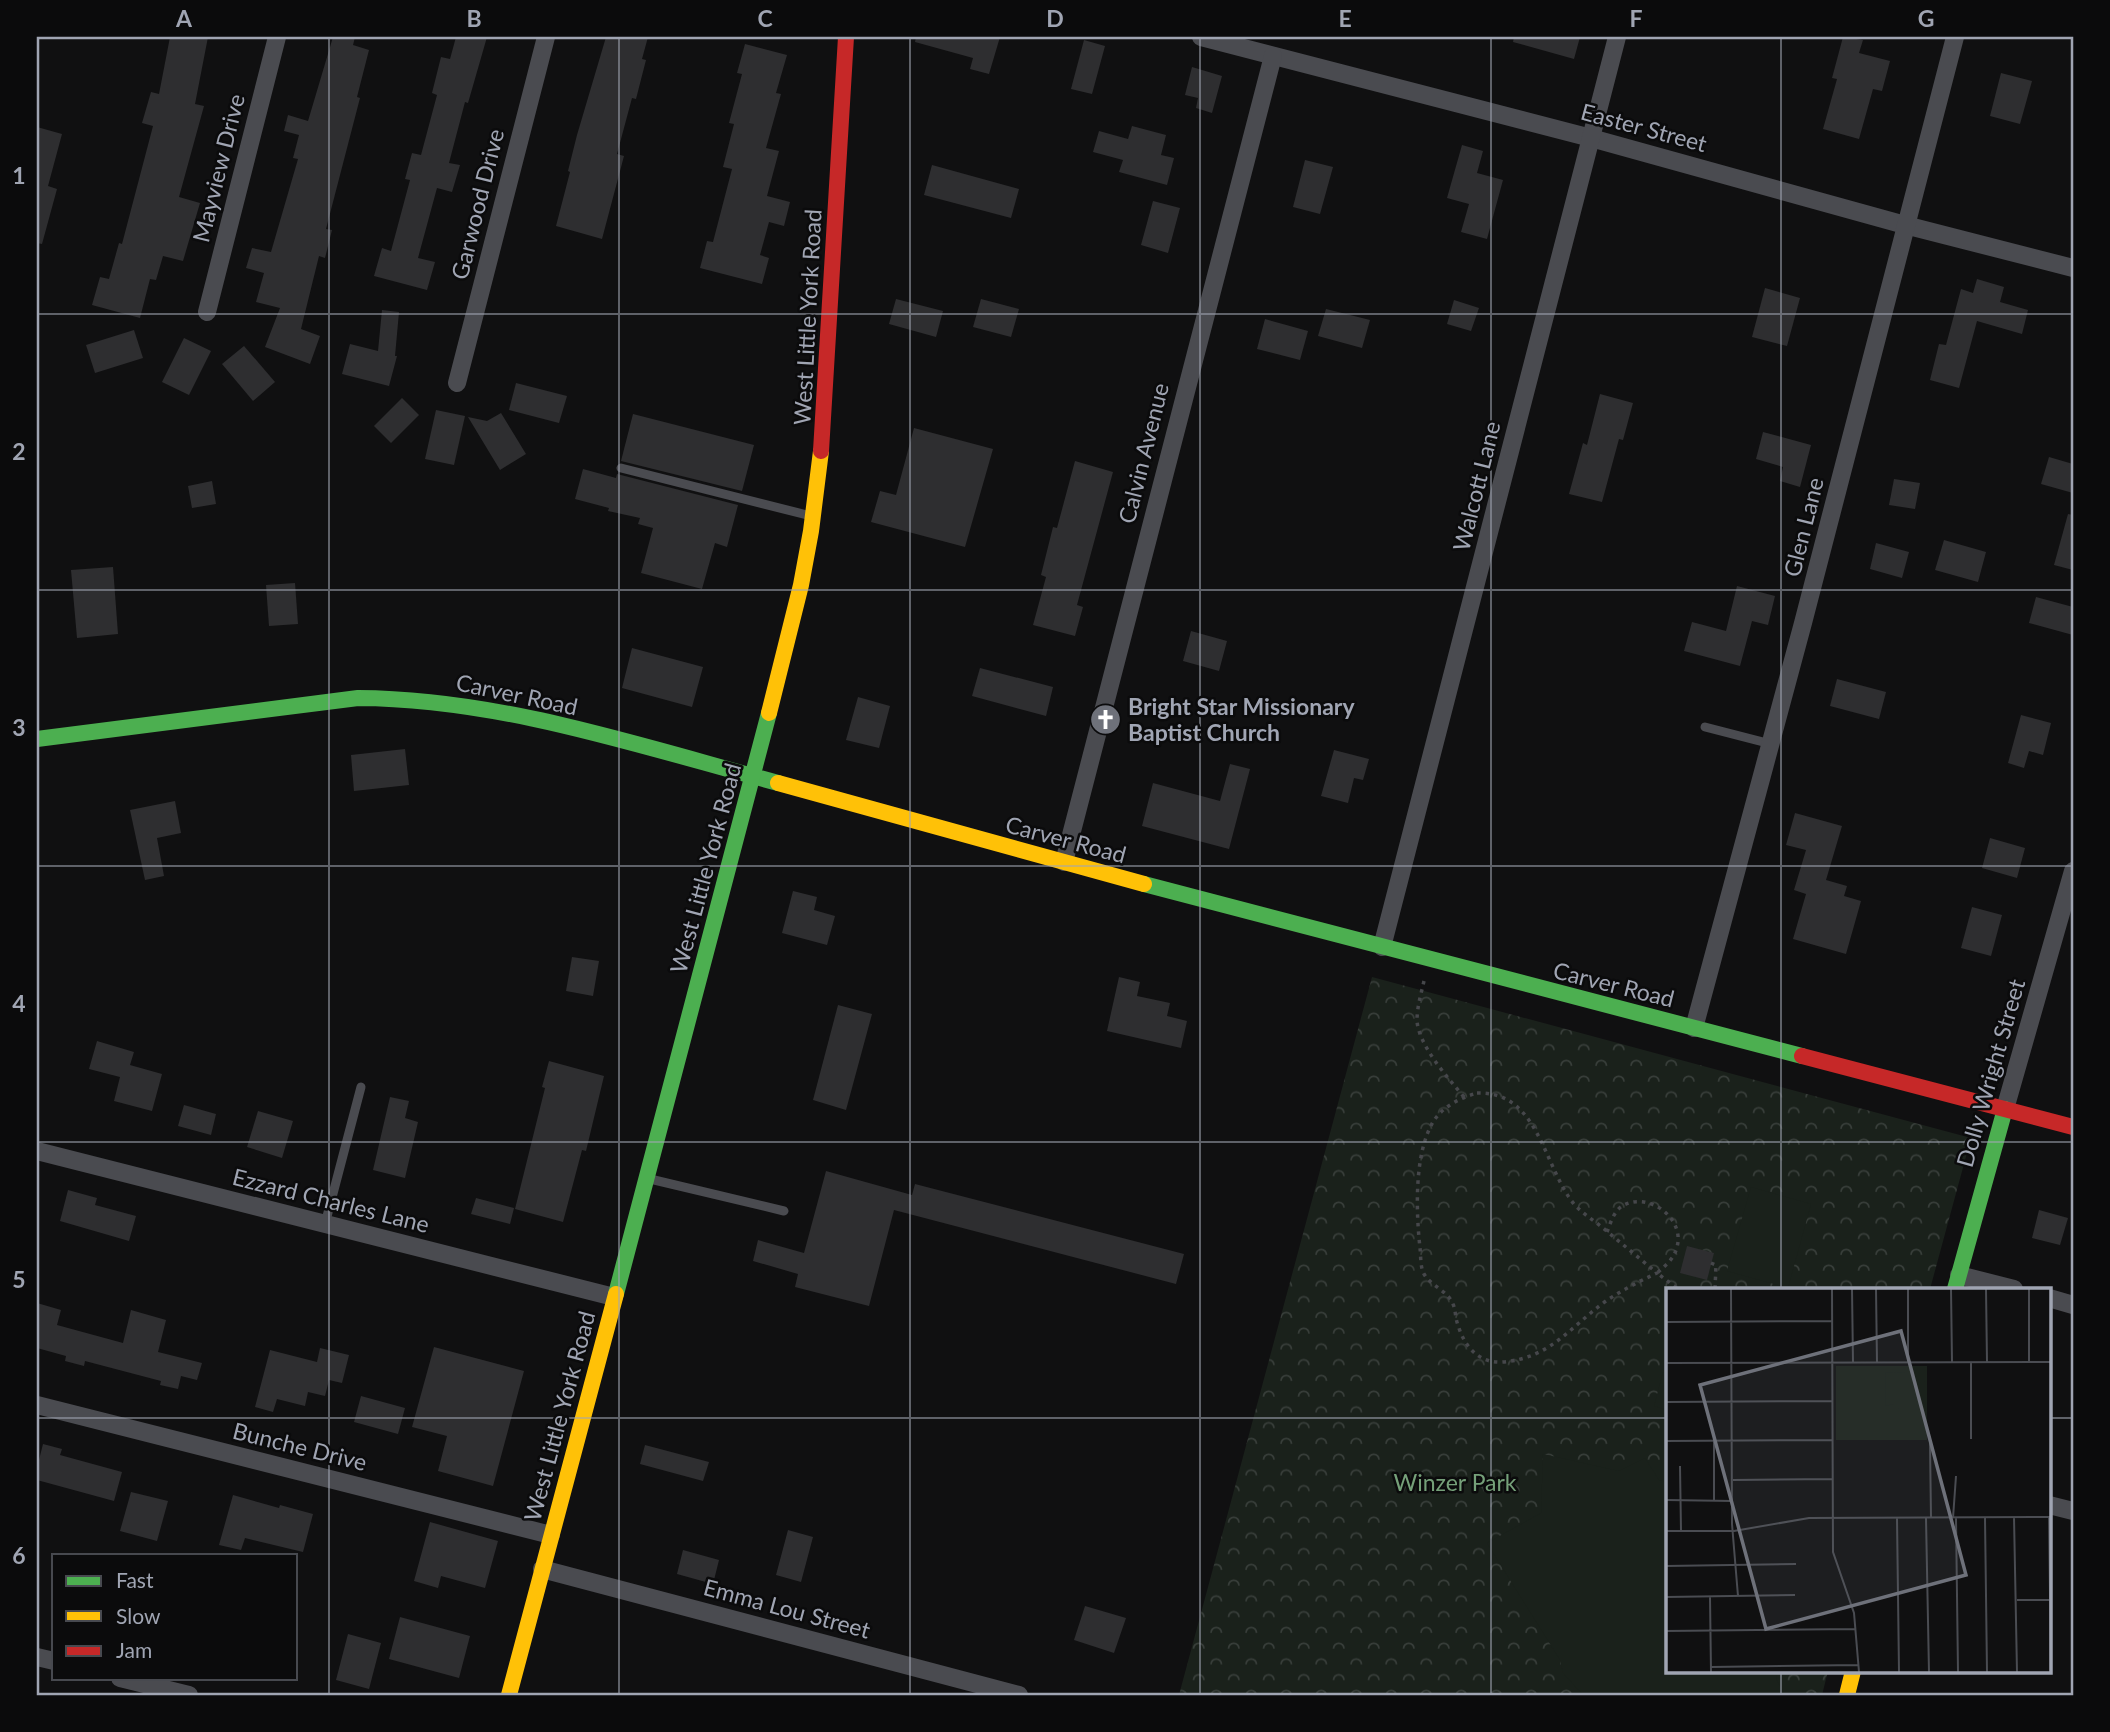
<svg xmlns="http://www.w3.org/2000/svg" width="2110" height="1732" font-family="Lato,sans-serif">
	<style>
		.park { fill: url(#park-crowns) }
		.pitch { fill: #1a211b }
		.building { fill: #2e2e30 }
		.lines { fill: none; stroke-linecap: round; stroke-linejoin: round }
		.path { stroke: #46474b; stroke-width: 3.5; stroke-dasharray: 3.5 5; stroke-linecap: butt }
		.lane { stroke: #4a4b50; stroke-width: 9 }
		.street { stroke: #4a4b50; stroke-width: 18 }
		.fast { stroke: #4caf50; stroke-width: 16 }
		.slow { stroke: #ffc107; stroke-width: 16 }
		.jam { stroke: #c62828; stroke-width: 16 }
		.grid { fill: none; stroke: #a0a5b3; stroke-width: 2; stroke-opacity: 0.55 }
		.labels { text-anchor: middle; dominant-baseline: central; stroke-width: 5; stroke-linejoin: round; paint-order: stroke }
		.street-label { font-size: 23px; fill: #a0a5b3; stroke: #0b0b0c }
		.poi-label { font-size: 23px; font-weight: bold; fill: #a0a5b3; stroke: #0b0b0c; text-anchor: start }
		.park-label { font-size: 23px; fill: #75a079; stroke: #0b0b0c }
		.inset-road { fill: none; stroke: #4a4c52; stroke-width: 2 }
		.view { fill: #6e717a; fill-opacity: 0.15; stroke: #6e717a; stroke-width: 3.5 }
		.inset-edge { fill: none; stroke: #a0a5b3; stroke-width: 3.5 }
		.neatline { fill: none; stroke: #a0a5b3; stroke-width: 2.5 }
		.grid-label { font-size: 23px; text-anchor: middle; font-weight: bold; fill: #a0a5b3 }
	</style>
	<defs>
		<pattern id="park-crowns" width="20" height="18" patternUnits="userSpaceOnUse" patternTransform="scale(1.75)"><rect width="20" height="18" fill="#1a211b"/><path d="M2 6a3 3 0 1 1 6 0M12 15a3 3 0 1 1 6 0" fill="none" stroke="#383e3a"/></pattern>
	</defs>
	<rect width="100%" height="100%" fill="#101011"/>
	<path class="park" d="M1372,977L1971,1138L1930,1289H1667V1671H1828L1822,1695H1179Z"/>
	<g class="pitch">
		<path d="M1751,1187L1811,1204L1788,1288L1727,1271Z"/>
		<path d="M1663,1372L1667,1373V1410L1654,1406Z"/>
		<path d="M1543,1454L1619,1471L1645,1458L1659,1480L1667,1482V1671H1778L1776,1679L1785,1695H1583L1563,1673L1560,1660L1487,1543L1541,1513Z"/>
	</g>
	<g class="building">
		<path d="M170,37H208L195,104L204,106L179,197L200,203L183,261L163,256L156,280L150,279L140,318L92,305L100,277L109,279L119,243L122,244L153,126L142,123L151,92L159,94Z"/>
		<path d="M333,37H355L353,45L369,50L357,97L360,98L326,229L332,230L325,258L319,256L301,329L320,336L310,364L265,347L280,308L256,302L264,273L246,268L252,248L271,252L298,159L293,158L299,135L284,131L288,115L308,121Z"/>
		<path d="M456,37H487L468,103L465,102L449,163L460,165L452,192L437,188L418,258L435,262L427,290L374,276L382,248L391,251L410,180L405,179L412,153L421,155L437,95L432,93L441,57L450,59Z"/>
		<path d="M606,37H648L642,59L646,60L636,99L632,98L617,154L624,156L602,239L556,226L570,172L568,171L577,135Z"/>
		<path d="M916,37H1000L989,74L970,69L973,58L915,42Z"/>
		<path d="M1514,37H1580L1574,59L1513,42Z"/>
		<path d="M1843,37L1863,40L1859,53L1890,61L1882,91L1873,89L1859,139L1823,129L1837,79L1832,78Z"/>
		<path d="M1084,40L1105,46L1092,94L1071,89Z"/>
		<path d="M745,44L787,55L776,93L781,94L766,148L779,151L767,196L790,202L784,226L769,222L760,255L769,258L762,284L700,268L707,241L713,242L732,169L723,167L734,124L729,123L742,74L737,73Z"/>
		<path d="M1192,67L1222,76L1212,113L1196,108L1198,98L1185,95Z"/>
		<path d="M2001,73L2032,81L2020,124L1990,116Z"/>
		<path d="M1132,126L1166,135L1161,155L1174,158L1167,185L1119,172L1123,160L1093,152L1099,131L1128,139Z"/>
		<path d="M37,127L62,134L48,186L57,189L42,244L37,243Z"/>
		<path d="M1462,145L1483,151L1477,173L1503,180L1487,239L1461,232L1469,204L1447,198Z"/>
		<path d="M1305,160L1333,167L1320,214L1293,207Z"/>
		<path d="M932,165L1019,189L1011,218L924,195Z"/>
		<path d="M1153,201L1180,208L1168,253L1141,245Z"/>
		<path d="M1977,279L2004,287L2000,302L2028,310L2022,334L1977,321L1959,388L1930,380L1939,344L1946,345L1961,289L1973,293Z"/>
		<path d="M1765,288L1800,298L1787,346L1752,337Z"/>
		<path d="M896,299L943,311L936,337L889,324Z"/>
		<path d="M981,299L1019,309L1011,337L973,327Z"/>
		<path d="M1454,300L1479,308L1471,331L1447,324Z"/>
		<path d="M1326,309L1370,320L1362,348L1318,336Z"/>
		<path d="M382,310L399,312L395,356H397L389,386L342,374L350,344L378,351Z"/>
		<path d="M1265,319L1308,331L1300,360L1257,349Z"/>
		<path d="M134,330L143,358L95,373L86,345Z"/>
		<path d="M184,338L211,351L189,395L162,382Z"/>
		<path d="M244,346L275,382L253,401L222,364Z"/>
		<path d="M516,383L567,396L559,423L509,410Z"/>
		<path d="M1600,394L1633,403L1623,440L1619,439L1602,502L1569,494L1583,443L1587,445Z"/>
		<path d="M402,398L419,415L391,443L374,426Z"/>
		<path d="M436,410L465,416L454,465L425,459Z"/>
		<path d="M501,413L526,454L500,470L468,417L487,421Z"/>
		<path d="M633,414L754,445L742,491L621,461Z"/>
		<path d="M914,428L993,449L965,547L871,522L880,491L896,495Z"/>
		<path d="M1763,432L1811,445L1800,487L1780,481L1783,467L1756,459Z"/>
		<path d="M2049,457L2073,464V493L2041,484Z"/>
		<path d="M1075,461L1113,472L1077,605L1083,607L1075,636L1033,625L1046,577L1041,575L1053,527L1057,528Z"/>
		<path d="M583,469L616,478L617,474L738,505L727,547L715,543L702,589L641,573L653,528L638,524L640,518L608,511L609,508L575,499Z"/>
		<path d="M1894,479L1920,483L1915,509L1889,505Z"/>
		<path d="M212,481L216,504L192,508L188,486Z"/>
		<path d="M2068,514L2073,515V570L2054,565Z"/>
		<path d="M1944,540L1986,552L1978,582L1935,570Z"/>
		<path d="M1876,543L1909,552L1902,578L1870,569Z"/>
		<path d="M113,567L118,634L77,638L71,570Z"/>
		<path d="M295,583L298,624L269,626L266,585Z"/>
		<path d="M1737,586L1775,596L1768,625L1752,621L1740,666L1684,651L1692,622L1726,631Z"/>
		<path d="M2036,597L2073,607V635L2029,623Z"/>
		<path d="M1191,631L1227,641L1219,671L1183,661Z"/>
		<path d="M632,648L703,667L692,707L622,688Z"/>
		<path d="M980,668L1053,687L1046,716L972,696Z"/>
		<path d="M1837,679L1886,692L1879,719L1830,706Z"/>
		<path d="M858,697L890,706L879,748L846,740Z"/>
		<path d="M2021,715L2051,723L2043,755L2029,751L2024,768L2008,763Z"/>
		<path d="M405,749L409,785L354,791L351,755Z"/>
		<path d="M1334,750L1369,759L1363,780L1354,778L1348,803L1321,796Z"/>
		<path d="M1230,764L1250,769L1229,849L1142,826L1153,783L1220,801Z"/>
		<path d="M175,801L181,833L157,838L164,876L145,880L130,810Z"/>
		<path d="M1795,813L1842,826L1826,880L1847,886L1844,896L1861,901L1846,954L1793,939L1806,894L1794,890L1806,850L1786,845Z"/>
		<path d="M1990,838L2025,848L2017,878L1982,868Z"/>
		<path d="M793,891L817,897L814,910L835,916L827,945L782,933Z"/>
		<path d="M1972,907L2002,915L1991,956L1961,948Z"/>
		<path d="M572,957L599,961L593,996L566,991Z"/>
		<path d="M1119,977L1140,982L1137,996L1170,1003L1167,1016L1187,1021L1181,1048L1107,1031Z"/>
		<path d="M838,1005L872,1014L846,1110L813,1100Z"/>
		<path d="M97,1041L134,1052L130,1065L162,1074L152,1111L114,1101L120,1077L89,1069Z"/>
		<path d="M549,1061L604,1076L586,1151L582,1150L563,1222L515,1209L545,1088L542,1087Z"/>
		<path d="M390,1097L409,1101L405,1118L418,1122L405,1178L373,1170Z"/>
		<path d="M184,1105L216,1114L211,1135L178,1126Z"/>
		<path d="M258,1111L293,1121L282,1158L247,1147Z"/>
		<path d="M826,1171L912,1195L915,1184L1184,1254L1176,1284L894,1210L869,1306L795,1287L798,1274L753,1261L758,1240L804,1253Z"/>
		<path d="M68,1190L97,1198L95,1205L136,1216L129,1241L60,1221Z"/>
		<path d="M476,1198L514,1208L510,1224L471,1214Z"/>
		<path d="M2039,1210L2068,1218L2060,1245L2032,1238Z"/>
		<path d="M1687,1246L1714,1253L1707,1280L1680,1273Z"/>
		<path d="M37,1303L61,1310L57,1325L123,1343L131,1310L166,1320L158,1352L202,1363L197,1380L181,1376L178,1389L160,1385L161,1381L85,1361L84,1366L65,1361L66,1356L37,1348Z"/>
		<path d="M434,1347L524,1371L493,1486L438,1471L447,1436L412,1427Z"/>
		<path d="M320,1348L349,1355L342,1383L329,1380L325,1396L308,1392L305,1406L277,1399L273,1412L255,1407L270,1350L317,1362Z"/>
		<path d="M361,1396L405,1408L398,1434L354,1422Z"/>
		<path d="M43,1444L62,1449L60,1455L122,1472L114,1501L37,1480V1468Z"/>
		<path d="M645,1445L709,1462L703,1481L640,1464Z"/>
		<path d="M131,1492L168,1501L157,1541L120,1531Z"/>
		<path d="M233,1495L279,1508L280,1505L313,1514L303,1552L245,1538L241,1550L219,1545Z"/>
		<path d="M430,1522L498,1541L485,1588L441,1576L438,1588L414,1581Z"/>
		<path d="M788,1530L813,1537L801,1582L776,1575Z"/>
		<path d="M683,1550L719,1560L713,1584L677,1574Z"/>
		<path d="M1085,1606L1126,1618L1114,1653L1074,1640Z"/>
		<path d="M400,1617L470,1636L459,1678L389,1659Z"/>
		<path d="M348,1634L381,1643L369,1689L336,1680Z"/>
	</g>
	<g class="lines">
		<g class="path">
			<path d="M1424,981C1421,994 1417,1007 1417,1021C1419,1046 1448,1078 1464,1097"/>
			<path d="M1477,1093C1539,1091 1543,1166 1574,1204C1582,1213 1593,1220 1603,1228C1621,1243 1639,1258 1657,1273C1640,1281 1622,1290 1606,1301C1571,1326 1551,1358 1503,1362C1479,1364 1464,1346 1458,1325C1455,1318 1456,1311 1453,1304C1448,1291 1431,1286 1424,1274C1420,1267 1421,1255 1420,1248C1416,1212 1414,1154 1433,1122C1442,1107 1460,1098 1477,1093Z"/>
			<path d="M1607,1232C1611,1222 1614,1210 1624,1205C1650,1192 1685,1219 1677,1247C1674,1259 1666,1265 1657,1273L1678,1289"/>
			<path d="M1711,1263L1716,1265L1715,1289"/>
		</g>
		<g class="lane">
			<path d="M621,468L811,516"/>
			<path d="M1705,727L1771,744"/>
			<path d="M650,1179L784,1211"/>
			<path d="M325,1224L361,1087"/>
		</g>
		<g class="street">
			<path d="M1201,37L1591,138L1905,225L2073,268"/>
			<path d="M207,312L277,37"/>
			<path d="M457,383L546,37"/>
			<path d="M1064,862L1273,56"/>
			<path d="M1382,947L1617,37"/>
			<path d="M1694,1028L1803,623L1955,37"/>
			<path d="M2005,1109L2073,871"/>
			<path d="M37,1151L614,1297"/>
			<path d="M1959,1275L2014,1289"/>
			<path d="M2049,1298L2073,1305"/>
			<path d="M37,1405L551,1535"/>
			<path d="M2049,1505L2073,1511"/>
			<path d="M542,1569L1019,1695"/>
			<path d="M37,1657L54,1661"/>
			<path d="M120,1678L189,1695"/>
		</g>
		<g class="fast">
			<path d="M37,739L358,698C502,699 640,746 778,783"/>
			<path d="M1144,884L1802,1056"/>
			<path d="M1955,1289L2005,1109"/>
			<path d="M616,1294L769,713"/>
		</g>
		<g class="slow">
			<path d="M769,713L801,585L811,531L821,451"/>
			<path d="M778,783L1144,884"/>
			<path d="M509,1695L616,1294"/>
			<path d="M1847,1695L1853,1671"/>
		</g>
		<g class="jam">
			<path d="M821,451L846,37"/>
			<path d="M1802,1056L2073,1127"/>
		</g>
	</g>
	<path class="grid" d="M329,37V1695M619,37V1695M910,37V1695M1200,37V1695M1491,37V1695M1781,37V1289M37,314H2073M37,590H2073M37,866H2073M37,1142H2073M37,1418H1667M2049,1418H2073M1781,1671V1695"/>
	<defs>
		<symbol id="church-disc" viewBox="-11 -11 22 22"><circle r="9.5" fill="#6e717a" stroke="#0b0b0c"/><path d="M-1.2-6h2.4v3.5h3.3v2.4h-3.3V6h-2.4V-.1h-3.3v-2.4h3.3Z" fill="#fff"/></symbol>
	</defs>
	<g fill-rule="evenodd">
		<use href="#church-disc" x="1088" y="702" width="35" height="35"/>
	</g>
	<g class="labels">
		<g class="street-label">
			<text transform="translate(1644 127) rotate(15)">Easter Street</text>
			<text transform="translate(218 168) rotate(-76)">Mayview Drive</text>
			<text transform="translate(477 204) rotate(-76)">Garwood Drive</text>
			<text transform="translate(807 317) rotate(-87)">West Little York Road</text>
			<text transform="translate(1143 453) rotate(-76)">Calvin Avenue</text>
			<text transform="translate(1476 486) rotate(-76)">Walcott Lane</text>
			<text transform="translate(1803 527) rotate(-76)">Glen Lane</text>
			<text transform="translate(517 694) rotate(12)">Carver Road</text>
			<text transform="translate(1066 839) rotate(15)">Carver Road</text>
			<text transform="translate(705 868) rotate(-75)">West Little York Road</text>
			<text transform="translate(1614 984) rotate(14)">Carver Road</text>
			<text transform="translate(1990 1073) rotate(-74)">Dolly Wright Street</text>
			<text transform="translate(331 1200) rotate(14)">Ezzard Charles Lane</text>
			<text transform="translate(559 1416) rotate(-75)">West Little York Road</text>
			<text transform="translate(300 1446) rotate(14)">Bunche Drive</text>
			<text transform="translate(787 1608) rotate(15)">Emma Lou Street</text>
		</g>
		<g class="poi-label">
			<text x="1128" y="706">Bright Star Missionary<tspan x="1128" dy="26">Baptist Church</tspan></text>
		</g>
		<g class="park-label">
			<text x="1455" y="1482">Winzer Park</text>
		</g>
	</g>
	<g transform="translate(1666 1288)">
		<rect width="385" height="385" fill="#101011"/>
		<path d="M170,78H261V152H170Z" fill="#1a211b"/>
		<path d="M244,79L259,93L232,121L227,116L220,118L219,85L239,84Z" fill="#1a211b"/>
		<path class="inset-road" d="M65,1L66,236L72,308M166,1L167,264L188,325L193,384M186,1L187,75M210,1L211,75M242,1V75M285,1L286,74M320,1L321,74M363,1V74M0,34L166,33M305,74V151M0,75L385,74M0,114L166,113M0,153L167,152M264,155L265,230M14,178L15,243M67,192L167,191M0,212L67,213M48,213V153M348,229L351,384M383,229L385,384M231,230L233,384M260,230L263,384M287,230L290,188M290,230L292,384M319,230L321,384M0,243H68L143,230L385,229M0,278L130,276M0,309L129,307M44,309L45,384M351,312H384M0,343L190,341M45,379L192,377"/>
		<path class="view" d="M235,43L300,287L100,341L34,97Z"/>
		<rect width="385" height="385" class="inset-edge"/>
	</g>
	<rect width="2110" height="1732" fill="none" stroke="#0b0b0c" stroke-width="77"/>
	<rect x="52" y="1554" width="245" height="126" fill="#0b0b0c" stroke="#47494f" stroke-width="2"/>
	<rect x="66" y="1576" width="35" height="10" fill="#4caf50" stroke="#47494f" stroke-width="2"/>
	<text x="116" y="1588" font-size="21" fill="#a0a5b3">Fast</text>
	<rect x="66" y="1611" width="35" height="10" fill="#ffc107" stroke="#47494f" stroke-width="2"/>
	<text x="116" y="1624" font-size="21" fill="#a0a5b3">Slow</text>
	<rect x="66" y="1646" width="35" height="10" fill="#c62828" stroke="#47494f" stroke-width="2"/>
	<text x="116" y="1658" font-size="21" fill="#a0a5b3">Jam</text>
	<rect x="38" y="38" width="2034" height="1656" class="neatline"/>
	<g class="grid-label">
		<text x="184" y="27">A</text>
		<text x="474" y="27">B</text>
		<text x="765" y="27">C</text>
		<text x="1055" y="27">D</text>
		<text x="1345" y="27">E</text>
		<text x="1636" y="27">F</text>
		<text x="1926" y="27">G</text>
		<text x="19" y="184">1</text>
		<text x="19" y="460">2</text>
		<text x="19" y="736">3</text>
		<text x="19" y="1012">4</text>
		<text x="19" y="1288">5</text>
		<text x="19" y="1564">6</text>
	</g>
</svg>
